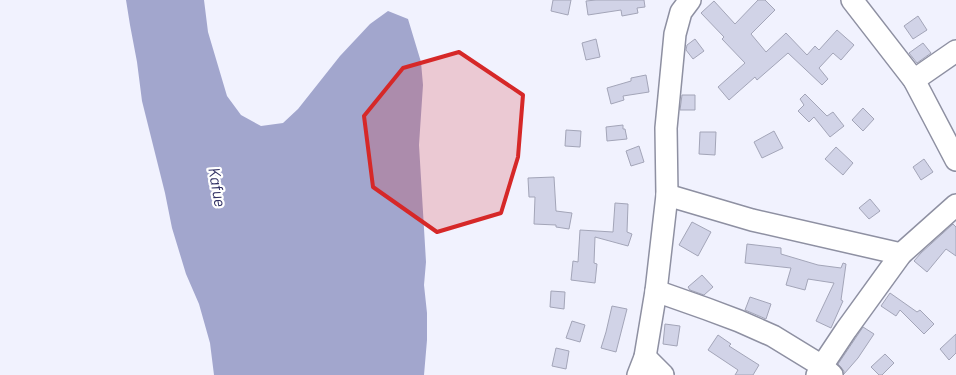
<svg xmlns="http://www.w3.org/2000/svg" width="956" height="375" font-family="Barlow,sans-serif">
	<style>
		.water { fill: #a2a6cd }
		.building { fill: #d1d3e7; stroke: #a3a5b8 }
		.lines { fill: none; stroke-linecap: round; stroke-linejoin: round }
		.minor-casing { stroke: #8e90a2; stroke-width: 24 }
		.minor { stroke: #fff; stroke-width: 21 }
		.marked { fill: #d62828; fill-opacity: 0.2; stroke: #d62828; stroke-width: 4; stroke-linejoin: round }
		.labels { text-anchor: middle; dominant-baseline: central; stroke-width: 4.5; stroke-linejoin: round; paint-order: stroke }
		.water-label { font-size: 16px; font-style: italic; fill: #313164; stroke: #fff }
	</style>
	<rect width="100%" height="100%" fill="#f1f2fe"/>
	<path class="water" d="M126,0H204L208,32L227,96L241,115L261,126L283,123L298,109L340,56L370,24L388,11L408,19L421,62L423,85L419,145L426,262L424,285L427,313V340L424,375H214L210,343L199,304L186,274L172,228L165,193L142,101L137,62L130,25Z"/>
	<g class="building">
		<path d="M553,0H571L568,15L551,11Z"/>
		<path d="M596,0H644L645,7L637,8L638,13L622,16L621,10L588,15L586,1Z"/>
		<path d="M758,0H765L775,10L751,34L766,52L786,33L807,55L815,46L819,50L837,30L854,45L841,60L833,53L819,68L828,79L822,85L788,53L757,80L755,77L729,100L718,87L745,63L722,39L724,37L701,13L714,1L735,24Z"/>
		<path d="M918,16L927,30L913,39L904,26Z"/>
		<path d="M596,39L600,57L586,60L582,43Z"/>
		<path d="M695,39L704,51L693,59L686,50L687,45Z"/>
		<path d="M923,43L931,53L917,63L909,53Z"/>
		<path d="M646,75L649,92L623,96L624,100L611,104L607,88L631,81V78Z"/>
		<path d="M805,94L827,116L833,112L844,126L830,137L814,117L809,122L798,111L804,105L800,99Z"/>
		<path d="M682,95H695V110H680Z"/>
		<path d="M863,108L874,119L863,131L852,120Z"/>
		<path d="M623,125V129H625L627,139L607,141L606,127Z"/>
		<path d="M566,130L581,131L580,147L565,146Z"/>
		<path d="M774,131L783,148L762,158L754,142Z"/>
		<path d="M700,132H716L715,155L699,154Z"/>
		<path d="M639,146L644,162L631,166L626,151Z"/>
		<path d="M836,147L853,163L843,175L825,159Z"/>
		<path d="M924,159L933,172L921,180L913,167Z"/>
		<path d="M554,177L556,211L572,213L569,229L556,227V225L534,224L535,197H529L528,178Z"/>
		<path d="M870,199L880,211L869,219L859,208Z"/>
		<path d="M615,203L628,204L627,232L632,234L628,246L595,237L594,263L597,264L595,283L571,280L573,261L578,262L580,230L613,232Z"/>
		<path d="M692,222L711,232L698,256L679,245Z"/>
		<path d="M953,224L956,227V256L946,249L927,272L914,261L921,253Z"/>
		<path d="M747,244L781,248V254L818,265L841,268L843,263L846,264L841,300L843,301L831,328L816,321L834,283L808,279L805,290L786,285L791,268L745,263Z"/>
		<path d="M702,275L713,287L704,295L690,290L688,287Z"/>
		<path d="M551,291L565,292L564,309L550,307Z"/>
		<path d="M890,293L917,312L920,310L934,324L924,334L900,310L896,316L881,306Z"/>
		<path d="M750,297L771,304L766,319L745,310Z"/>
		<path d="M612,306L627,309L616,352L601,348L606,332Z"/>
		<path d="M572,321L585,325L580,342L566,338Z"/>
		<path d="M665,324L680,326L677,346L663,344Z"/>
		<path d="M863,327L874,334L858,358L844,374V371L838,364Z"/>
		<path d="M956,334V353L949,360L940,349Z"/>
		<path d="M718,335L731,344L729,346L759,365L753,375H735L738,370L708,350Z"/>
		<path d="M556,348L569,351L566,369L552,366Z"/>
		<path d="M885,354L894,363L882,375H879L871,367Z"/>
	</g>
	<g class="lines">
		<defs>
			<g id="minor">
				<path d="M852,0L914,80L956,160"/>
				<path d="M914,80L956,51"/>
				<path d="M667,195L752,220L901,254"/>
				<path d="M656,291L707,309L739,321L773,336L822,366L832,375"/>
				<path d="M645,357L663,375"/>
				<path d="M638,375L645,357L656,291L667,195L666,128L675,34L681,12L690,0"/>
				<path d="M817,375L822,366L846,330L901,254L956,205"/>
			</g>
		</defs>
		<use href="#minor" class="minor-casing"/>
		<use href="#minor" class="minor"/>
	</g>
	<path class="marked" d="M459,52L523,95L518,157L501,213L437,232L373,187L364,116L403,68Z"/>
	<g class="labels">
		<g class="water-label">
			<text transform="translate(218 187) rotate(80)">Kafue</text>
		</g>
	</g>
</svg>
